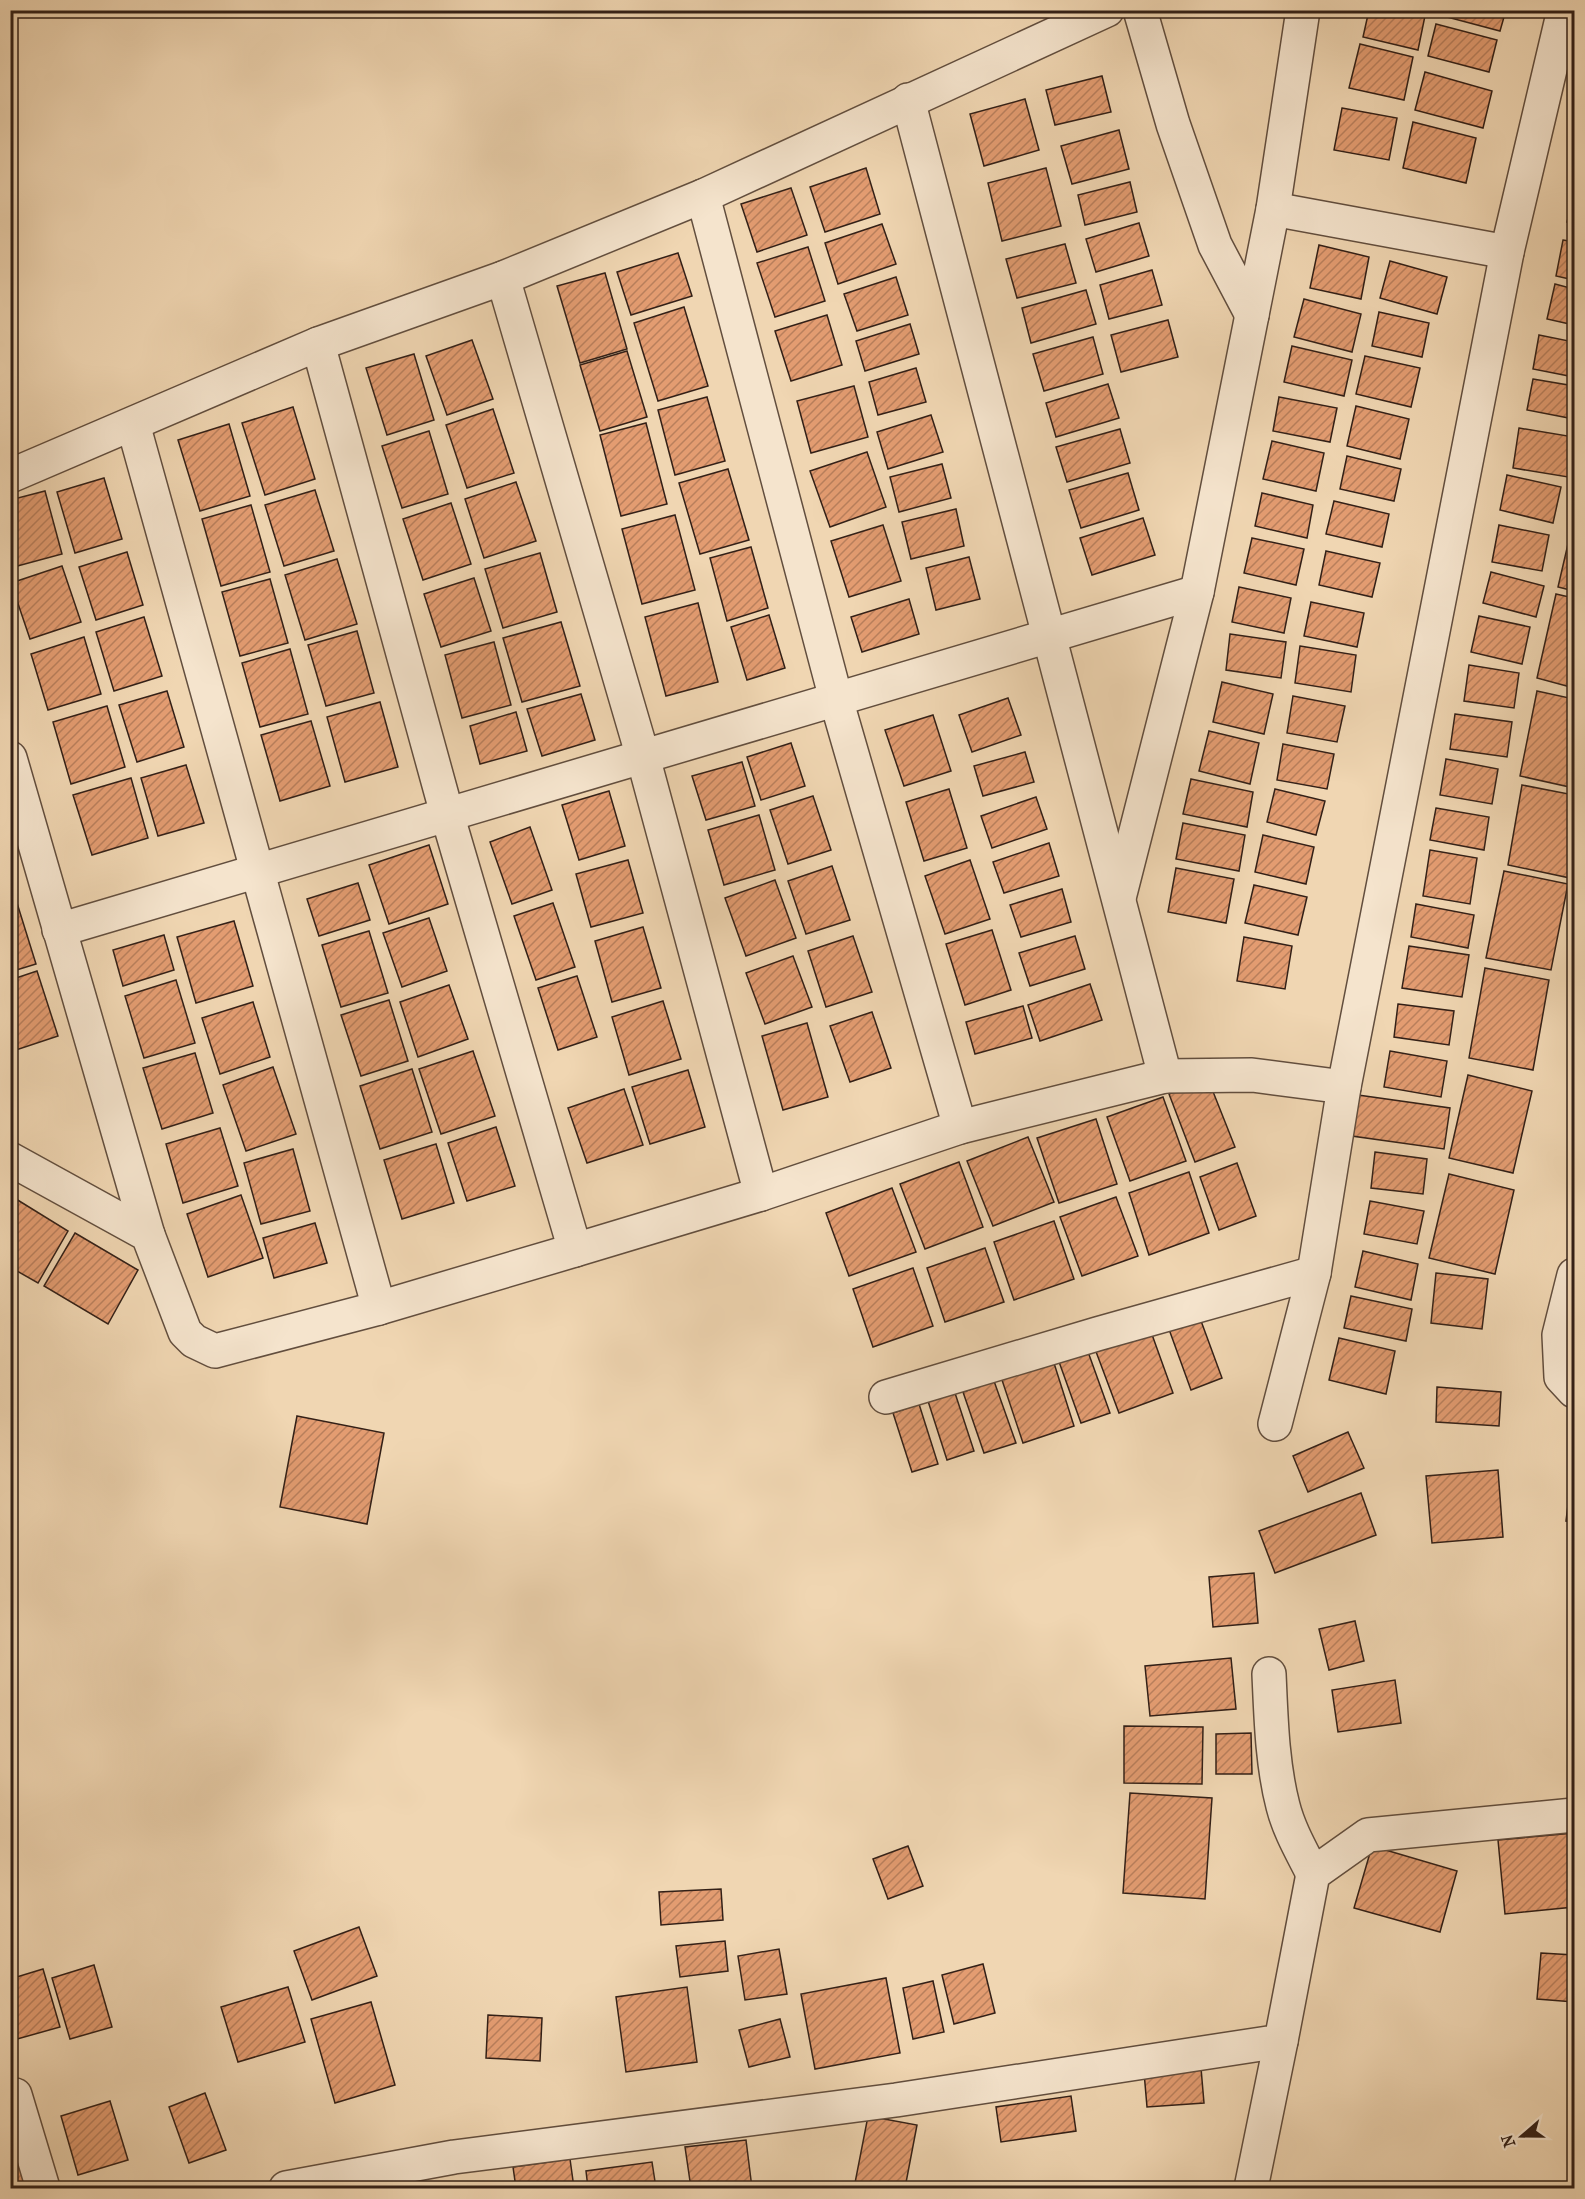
<svg xmlns="http://www.w3.org/2000/svg" width="1585" height="2199" font-family="'IM FELL French Canon',serif">
	<style>
		.building { fill: url(#building-hatch); stroke: #332017; stroke-width: 1.5 }
		.lines { fill: none; stroke-linecap: round; stroke-linejoin: round }
		.minor-casing { stroke: #624e3e; stroke-width: 36 }
		.minor { stroke: #f5e4cd; stroke-width: 33 }
	</style>
	<defs>
		<pattern id="building-hatch" width="6" height="6" patternUnits="userSpaceOnUse" patternTransform="scale(1.5)"><rect width="6" height="6" fill="#e39c71"/><path d="M-1 1l2-2M0 6l6-6M5 7l2-2" fill="none" stroke="#b97f5c"/></pattern>
	</defs>
	<rect width="100%" height="100%" fill="#f0d6b2"/>
	<filter id="stains"><feTurbulence type="fractalNoise" baseFrequency=".00333" numOctaves="4"/><feColorMatrix values="0 0 0 0 .2 0 0 0 0 .09 0 0 0 0 .02 0 0 0 .5 -.17"/></filter>
	<radialGradient id="worn" r=".72"><stop offset=".6" stop-color="#630" stop-opacity="0"/><stop offset="1" stop-color="#630" stop-opacity=".3"/></radialGradient>
	<g class="building">
		<path d="M1369,10L1426,11L1418,50L1363,37Z"/>
		<path d="M1449,10H1506L1500,31L1447,17Z"/>
		<path d="M1436,24L1497,40L1489,72L1428,56Z"/>
		<path d="M1360,44L1413,57L1404,100L1349,88Z"/>
		<path d="M1425,72L1492,91L1483,128L1415,110Z"/>
		<path d="M1102,76L1111,112L1055,125L1046,90Z"/>
		<path d="M1025,99L1039,150L984,166L970,114Z"/>
		<path d="M1342,108L1397,118L1389,160L1334,150Z"/>
		<path d="M1413,122L1476,138L1466,183L1403,168Z"/>
		<path d="M1119,130L1129,169L1072,184L1061,146Z"/>
		<path d="M866,168L880,214L825,232L810,187Z"/>
		<path d="M1046,168L1061,226L1002,241L988,183Z"/>
		<path d="M1130,182L1137,212L1085,225L1078,195Z"/>
		<path d="M791,188L807,235L757,252L741,204Z"/>
		<path d="M1574,195V225L1567,222Z"/>
		<path d="M1139,223L1149,256L1096,272L1086,239Z"/>
		<path d="M882,224L896,264L838,284L825,243Z"/>
		<path d="M1563,240L1574,242V280L1556,276Z"/>
		<path d="M1065,244L1076,283L1017,298L1006,259Z"/>
		<path d="M1319,245L1369,257L1361,299L1310,288Z"/>
		<path d="M808,247L825,301L775,317L757,263Z"/>
		<path d="M678,253L692,296L631,315L617,272Z"/>
		<path d="M1390,261L1447,277L1437,314L1380,298Z"/>
		<path d="M1152,270L1162,305L1109,319L1100,285Z"/>
		<path d="M605,273L627,349L580,363L557,286Z"/>
		<path d="M896,277L908,315L857,331L844,294Z"/>
		<path d="M1555,284L1574,289V325L1547,319Z"/>
		<path d="M1086,290L1096,324L1031,343L1022,308Z"/>
		<path d="M1304,299L1361,314L1352,352L1294,337Z"/>
		<path d="M684,307L708,386L658,401L634,323Z"/>
		<path d="M1379,312L1429,323L1422,357L1372,346Z"/>
		<path d="M827,315L842,365L791,381L775,331Z"/>
		<path d="M1168,320L1178,357L1121,372L1111,335Z"/>
		<path d="M910,324L919,354L865,371L856,341Z"/>
		<path d="M1539,335L1574,342V377L1533,369Z"/>
		<path d="M1093,337L1103,374L1044,391L1033,354Z"/>
		<path d="M472,340L493,399L447,415L426,356Z"/>
		<path d="M1292,346L1352,360L1344,396L1284,382Z"/>
		<path d="M627,351L647,417L600,431L580,365Z"/>
		<path d="M414,354L434,420L387,435L366,368Z"/>
		<path d="M1365,356L1420,368L1411,407L1356,394Z"/>
		<path d="M916,368L926,402L878,415L869,382Z"/>
		<path d="M1533,379L1574,386V419L1527,410Z"/>
		<path d="M1108,384L1119,418L1056,437L1046,403Z"/>
		<path d="M854,386L868,437L811,453L797,401Z"/>
		<path d="M707,397L725,461L675,475L658,410Z"/>
		<path d="M1279,397L1337,408L1330,442L1273,431Z"/>
		<path d="M1356,406L1409,419L1400,459L1347,446Z"/>
		<path d="M293,407L315,479L265,495L242,423Z"/>
		<path d="M493,409L514,473L467,488L446,425Z"/>
		<path d="M931,415L943,452L888,469L877,432Z"/>
		<path d="M646,423L667,504L621,516L600,435Z"/>
		<path d="M229,424L250,496L200,511L178,440Z"/>
		<path d="M1519,428L1574,437L1568,477L1513,468Z"/>
		<path d="M1120,429L1130,463L1067,482L1056,447Z"/>
		<path d="M429,431L448,494L402,508L382,446Z"/>
		<path d="M1272,441L1324,453L1316,491L1263,479Z"/>
		<path d="M867,452L886,507L830,527L810,471Z"/>
		<path d="M1347,456L1401,469L1394,501L1340,489Z"/>
		<path d="M942,464L951,498L899,512L890,477Z"/>
		<path d="M728,469L749,540L700,554L679,483Z"/>
		<path d="M1128,473L1139,510L1081,528L1069,490Z"/>
		<path d="M1507,475L1561,487L1553,523L1500,510Z"/>
		<path d="M104,478L122,539L75,553L57,492Z"/>
		<path d="M516,482L536,541L484,558L465,499Z"/>
		<path d="M315,490L334,551L284,566L265,505Z"/>
		<path d="M45,491L62,554L10,568V500Z"/>
		<path d="M1262,493L1313,505L1307,538L1255,526Z"/>
		<path d="M1334,501L1389,514L1382,547L1326,534Z"/>
		<path d="M451,503L471,564L423,580L403,519Z"/>
		<path d="M251,505L270,572L221,586L202,519Z"/>
		<path d="M956,509L964,546L911,559L902,522Z"/>
		<path d="M675,515L695,590L642,604L622,529Z"/>
		<path d="M1143,518L1155,555L1092,575L1080,538Z"/>
		<path d="M1574,518V591L1558,587Z"/>
		<path d="M883,525L901,581L849,597L831,541Z"/>
		<path d="M1499,525L1549,535L1542,571L1492,562Z"/>
		<path d="M1252,538L1304,549L1296,585L1244,573Z"/>
		<path d="M751,547L768,608L727,621L710,558Z"/>
		<path d="M1326,551L1380,563L1372,597L1319,585Z"/>
		<path d="M127,552L143,605L96,620L79,567Z"/>
		<path d="M540,553L557,612L503,628L485,569Z"/>
		<path d="M969,557L980,599L936,610L926,568Z"/>
		<path d="M337,559L357,624L305,640L285,575Z"/>
		<path d="M62,566L81,622L30,639L11,583Z"/>
		<path d="M1491,572L1544,586L1536,617L1483,603Z"/>
		<path d="M474,578L491,631L441,647L424,594Z"/>
		<path d="M270,579L288,643L240,656L222,592Z"/>
		<path d="M1239,587L1291,598L1284,633L1232,622Z"/>
		<path d="M1556,594L1574,598V688L1537,678Z"/>
		<path d="M909,599L919,634L862,652L851,617Z"/>
		<path d="M1311,602L1364,613L1357,647L1304,636Z"/>
		<path d="M698,603L718,682L666,696L645,617Z"/>
		<path d="M769,615L785,668L747,680L731,627Z"/>
		<path d="M1479,616L1530,627L1522,664L1471,652Z"/>
		<path d="M144,617L162,676L114,691L96,632Z"/>
		<path d="M561,622L580,686L522,702L503,638Z"/>
		<path d="M357,631L374,693L326,706L308,645Z"/>
		<path d="M1230,634L1286,642L1281,678L1226,670Z"/>
		<path d="M84,637L101,694L48,710L31,654Z"/>
		<path d="M494,642L511,705L462,718L445,655Z"/>
		<path d="M1300,646L1356,655L1351,692L1295,683Z"/>
		<path d="M290,649L308,714L260,727L242,663Z"/>
		<path d="M1469,665L1519,673L1514,708L1464,701Z"/>
		<path d="M1222,682L1273,694L1264,734L1213,722Z"/>
		<path d="M167,691L184,747L137,762L119,705Z"/>
		<path d="M1537,691L1574,699V788L1520,776Z"/>
		<path d="M581,694L595,740L542,756L527,709Z"/>
		<path d="M1293,696L1345,706L1337,742L1287,733Z"/>
		<path d="M1008,698L1021,735L972,752L959,715Z"/>
		<path d="M380,702L398,767L345,782L327,717Z"/>
		<path d="M107,706L125,767L71,784L53,722Z"/>
		<path d="M516,712L527,751L480,764L470,726Z"/>
		<path d="M1455,714L1512,722L1507,757L1450,749Z"/>
		<path d="M933,715L951,771L904,786L885,730Z"/>
		<path d="M311,721L330,786L280,801L261,735Z"/>
		<path d="M1209,731L1259,743L1250,784L1199,771Z"/>
		<path d="M791,743L805,786L761,800L747,757Z"/>
		<path d="M1283,744L1334,754L1327,789L1277,780Z"/>
		<path d="M1025,752L1034,782L983,796L974,766Z"/>
		<path d="M1446,759L1498,769L1492,804L1440,795Z"/>
		<path d="M742,762L755,806L706,820L692,776Z"/>
		<path d="M186,765L204,823L158,836L141,778Z"/>
		<path d="M131,778L148,838L92,855L73,795Z"/>
		<path d="M1191,779L1253,792L1247,827L1183,814Z"/>
		<path d="M1522,785L1574,795V852L1570,878L1508,865Z"/>
		<path d="M949,789L967,848L924,861L906,802Z"/>
		<path d="M1275,789L1325,801L1316,835L1267,822Z"/>
		<path d="M609,791L625,846L579,860L562,805Z"/>
		<path d="M813,796L831,850L788,864L770,810Z"/>
		<path d="M1036,797L1047,829L992,848L981,816Z"/>
		<path d="M1436,808L1489,817L1484,850L1430,840Z"/>
		<path d="M759,815L775,870L724,885L708,830Z"/>
		<path d="M1183,823L1245,835L1239,871L1176,859Z"/>
		<path d="M530,827L552,890L512,904L490,842Z"/>
		<path d="M1263,835L1314,847L1306,884L1255,872Z"/>
		<path d="M1049,843L1059,876L1004,893L993,862Z"/>
		<path d="M429,845L448,904L389,924L369,865Z"/>
		<path d="M1430,850L1477,858L1470,904L1423,896Z"/>
		<path d="M628,860L643,913L591,927L576,874Z"/>
		<path d="M970,860L990,919L945,934L925,876Z"/>
		<path d="M832,866L850,920L806,934L788,881Z"/>
		<path d="M1176,868L1234,879L1226,923L1168,912Z"/>
		<path d="M1504,871L1568,884L1551,970L1486,958Z"/>
		<path d="M775,880L796,938L746,956L725,898Z"/>
		<path d="M358,883L370,920L319,936L307,899Z"/>
		<path d="M1254,885L1307,897L1298,935L1245,923Z"/>
		<path d="M1062,889L1071,922L1021,937L1010,905Z"/>
		<path d="M17,903L36,964L10,972V905Z"/>
		<path d="M553,903L575,967L536,980L514,916Z"/>
		<path d="M1416,904L1474,915L1468,948L1411,937Z"/>
		<path d="M429,918L447,971L402,987L383,933Z"/>
		<path d="M234,921L253,986L196,1003L177,937Z"/>
		<path d="M643,927L661,988L612,1002L595,941Z"/>
		<path d="M992,930L1011,990L965,1005L946,944Z"/>
		<path d="M369,931L388,993L341,1007L322,945Z"/>
		<path d="M164,935L174,970L123,986L113,950Z"/>
		<path d="M853,936L872,992L826,1007L808,951Z"/>
		<path d="M1075,936L1085,969L1030,986L1019,953Z"/>
		<path d="M1244,937L1292,946L1285,989L1237,981Z"/>
		<path d="M1409,946L1469,955L1462,997L1402,988Z"/>
		<path d="M793,956L812,1007L765,1024L746,973Z"/>
		<path d="M1485,968L1549,980L1533,1070L1469,1058Z"/>
		<path d="M37,971L58,1036L10,1052V980Z"/>
		<path d="M577,976L597,1037L558,1050L538,988Z"/>
		<path d="M176,980L195,1043L144,1058L125,996Z"/>
		<path d="M1090,984L1102,1020L1040,1041L1028,1005Z"/>
		<path d="M449,985L468,1039L418,1057L400,1002Z"/>
		<path d="M389,1000L408,1061L361,1076L341,1015Z"/>
		<path d="M663,1001L681,1059L629,1075L612,1017Z"/>
		<path d="M253,1002L270,1057L220,1074L202,1018Z"/>
		<path d="M1398,1004L1454,1011L1449,1045L1394,1037Z"/>
		<path d="M1023,1006L1032,1038L975,1054L966,1022Z"/>
		<path d="M872,1012L891,1068L850,1082L830,1026Z"/>
		<path d="M807,1023L828,1097L783,1110L762,1036Z"/>
		<path d="M473,1051L495,1116L441,1134L419,1069Z"/>
		<path d="M1390,1051L1447,1061L1441,1097L1384,1087Z"/>
		<path d="M195,1053L213,1113L162,1129L143,1068Z"/>
		<path d="M273,1067L296,1134L246,1151L223,1085Z"/>
		<path d="M412,1069L432,1132L380,1149L360,1086Z"/>
		<path d="M688,1070L705,1127L650,1144L632,1087Z"/>
		<path d="M1468,1075L1532,1091L1513,1173L1449,1158Z"/>
		<path d="M1208,1079L1235,1147L1195,1162L1169,1094Z"/>
		<path d="M624,1089L643,1145L587,1163L568,1108Z"/>
		<path d="M1358,1095L1450,1108L1444,1149L1352,1136Z"/>
		<path d="M1163,1097L1186,1161L1130,1181L1107,1117Z"/>
		<path d="M1096,1119L1117,1184L1059,1203L1037,1138Z"/>
		<path d="M496,1127L515,1186L467,1201L448,1143Z"/>
		<path d="M220,1128L238,1186L183,1203L166,1144Z"/>
		<path d="M1028,1137L1054,1202L993,1226L967,1161Z"/>
		<path d="M436,1144L454,1203L402,1219L384,1160Z"/>
		<path d="M293,1149L310,1211L261,1224L244,1163Z"/>
		<path d="M1375,1152L1427,1159L1423,1194L1371,1188Z"/>
		<path d="M959,1162L983,1227L925,1249L900,1184Z"/>
		<path d="M1237,1163L1256,1216L1219,1230L1200,1177Z"/>
		<path d="M1189,1172L1209,1233L1149,1255L1129,1193Z"/>
		<path d="M1449,1174L1514,1190L1495,1274L1429,1258Z"/>
		<path d="M892,1188L916,1252L849,1276L826,1213Z"/>
		<path d="M241,1195L263,1258L208,1277L187,1214Z"/>
		<path d="M1116,1197L1138,1256L1082,1276L1060,1217Z"/>
		<path d="M16,1199L68,1231L38,1283L10,1267V1209Z"/>
		<path d="M1370,1201L1424,1211L1417,1244L1364,1234Z"/>
		<path d="M1054,1221L1074,1279L1014,1300L994,1242Z"/>
		<path d="M315,1223L327,1263L274,1278L263,1238Z"/>
		<path d="M75,1233L138,1270L108,1324L44,1286Z"/>
		<path d="M985,1248L1004,1302L945,1322L927,1268Z"/>
		<path d="M1363,1251L1418,1264L1411,1300L1355,1287Z"/>
		<path d="M913,1268L933,1326L873,1347L853,1289Z"/>
		<path d="M1436,1273L1488,1279L1482,1329L1431,1323Z"/>
		<path d="M1351,1296L1412,1309L1406,1341L1344,1328Z"/>
		<path d="M1197,1310L1222,1378L1191,1390L1166,1321Z"/>
		<path d="M1150,1329L1173,1393L1119,1413L1095,1349Z"/>
		<path d="M1339,1338L1395,1351L1386,1394L1329,1380Z"/>
		<path d="M1087,1349L1110,1413L1081,1423L1058,1359Z"/>
		<path d="M1053,1360L1074,1426L1023,1443L1001,1377Z"/>
		<path d="M994,1381L1016,1443L984,1453L963,1392Z"/>
		<path d="M1437,1387L1501,1392L1499,1426L1436,1422Z"/>
		<path d="M955,1393L974,1451L947,1460L928,1401Z"/>
		<path d="M919,1404L938,1464L912,1472L893,1413Z"/>
		<path d="M297,1416L384,1433L367,1524L280,1507Z"/>
		<path d="M1348,1432L1364,1468L1308,1492L1293,1456Z"/>
		<path d="M1574,1456V1522L1566,1521Z"/>
		<path d="M1498,1470L1503,1537L1432,1543L1426,1476Z"/>
		<path d="M1361,1493L1376,1535L1275,1573L1259,1531Z"/>
		<path d="M1254,1573L1258,1623L1213,1627L1209,1577Z"/>
		<path d="M1355,1621L1364,1661L1329,1670L1319,1629Z"/>
		<path d="M1231,1658L1236,1709L1150,1716L1145,1666Z"/>
		<path d="M1395,1680L1401,1723L1338,1732L1332,1690Z"/>
		<path d="M1124,1726L1203,1727L1202,1784L1124,1783Z"/>
		<path d="M1251,1733L1252,1774H1216V1734Z"/>
		<path d="M1130,1793L1212,1798L1205,1899L1123,1893Z"/>
		<path d="M1574,1833V1907L1505,1914L1498,1840Z"/>
		<path d="M908,1846L923,1886L888,1899L873,1859Z"/>
		<path d="M1372,1846L1457,1871L1440,1932L1354,1908Z"/>
		<path d="M721,1889L723,1920L661,1925L659,1892Z"/>
		<path d="M359,1927L377,1976L312,2000L294,1951Z"/>
		<path d="M725,1941L728,1971L680,1977L676,1946Z"/>
		<path d="M779,1949L787,1994L745,2000L738,1956Z"/>
		<path d="M1541,1953L1574,1955V2002L1537,1999Z"/>
		<path d="M983,1964L995,2013L954,2024L942,1975Z"/>
		<path d="M94,1965L112,2027L70,2039L52,1978Z"/>
		<path d="M43,1969L60,2027L10,2041V1979Z"/>
		<path d="M886,1978L900,2053L815,2069L801,1994Z"/>
		<path d="M933,1981L944,2032L913,2039L903,1988Z"/>
		<path d="M288,1987L305,2042L238,2062L221,2007Z"/>
		<path d="M687,1987L697,2062L626,2072L616,1997Z"/>
		<path d="M371,2002L395,2085L335,2103L311,2019Z"/>
		<path d="M488,2015L542,2018L540,2061L486,2058Z"/>
		<path d="M780,2019L790,2057L749,2067L739,2030Z"/>
		<path d="M1201,2068L1204,2103L1147,2107L1144,2072Z"/>
		<path d="M205,2093L226,2150L189,2163L169,2107Z"/>
		<path d="M1071,2096L1076,2131L1001,2142L996,2107Z"/>
		<path d="M110,2101L128,2160L78,2175L61,2116Z"/>
		<path d="M868,2116L917,2125L905,2188L879,2186L878,2188H854Z"/>
		<path d="M746,2140L752,2188H691L685,2147Z"/>
		<path d="M28,2153L39,2188H10V2158Z"/>
		<path d="M570,2159L574,2188H516L513,2167Z"/>
		<path d="M652,2162L656,2188H588L586,2171Z"/>
		<path d="M440,2183L441,2188H395Z"/>
	</g>
	<g class="lines">
		<defs>
			<g id="minor">
				<path d="M1140,10L1173,124L1215,245L1252,315"/>
				<path d="M908,100L1165,1076"/>
				<path d="M703,196L836,699L960,1127"/>
				<path d="M1273,209L1507,252"/>
				<path d="M503,278L643,757L761,1194"/>
				<path d="M318,344L447,814L575,1250"/>
				<path d="M133,424L379,1308"/>
				<path d="M10,476L318,344L503,278L703,196L1107,10"/>
				<path d="M10,758L148,1235"/>
				<path d="M1119,898L1197,592L1273,209L1303,10"/>
				<path d="M59,930L1197,592"/>
				<path d="M10,1159L148,1235L185,1332L194,1341L215,1351L379,1308L575,1250L761,1194L960,1127L1165,1076L1252,1075L1344,1087"/>
				<path d="M1574,1275L1559,1335L1561,1377L1574,1391"/>
				<path d="M886,1397L1097,1334L1314,1273"/>
				<path d="M1275,1424L1314,1273L1344,1087L1507,252L1564,10"/>
				<path d="M1269,1674C1271,1717 1272,1764 1283,1806C1289,1830 1302,1852 1313,1874"/>
				<path d="M10,2096L15,2095L43,2188"/>
				<path d="M286,2188L454,2157L896,2100L1281,2041L1313,1874L1368,1835L1574,1815"/>
				<path d="M1251,2188L1281,2041"/>
			</g>
		</defs>
		<use href="#minor" class="minor-casing"/>
		<use href="#minor" class="minor"/>
	</g>
	<rect width="1585" height="2199" fill="none" stroke="#f0d6b2" stroke-width="36"/>
	<rect x="12" y="12" width="1561" height="2175" fill="none" stroke="#332017" stroke-width="3"/>
	<rect x="18" y="18" width="1549" height="2163" fill="none" stroke="#332017" stroke-width="1.5"/>
	<g transform="translate(1522 2136) rotate(250)" stroke="#f5e4cd" stroke-width="4.5" paint-order="stroke">
	<path d="M0-4.5L10 22L0 15L-10 22Z" fill="#332017"/>
	<text y="-9" font-size="16" font-weight="bold" text-anchor="middle" fill="#332017">N</text>
	</g>
	<rect width="100%" height="100%" filter="url(#stains)"/>
	<rect width="100%" height="100%" fill="url(#worn)"/>
</svg>
